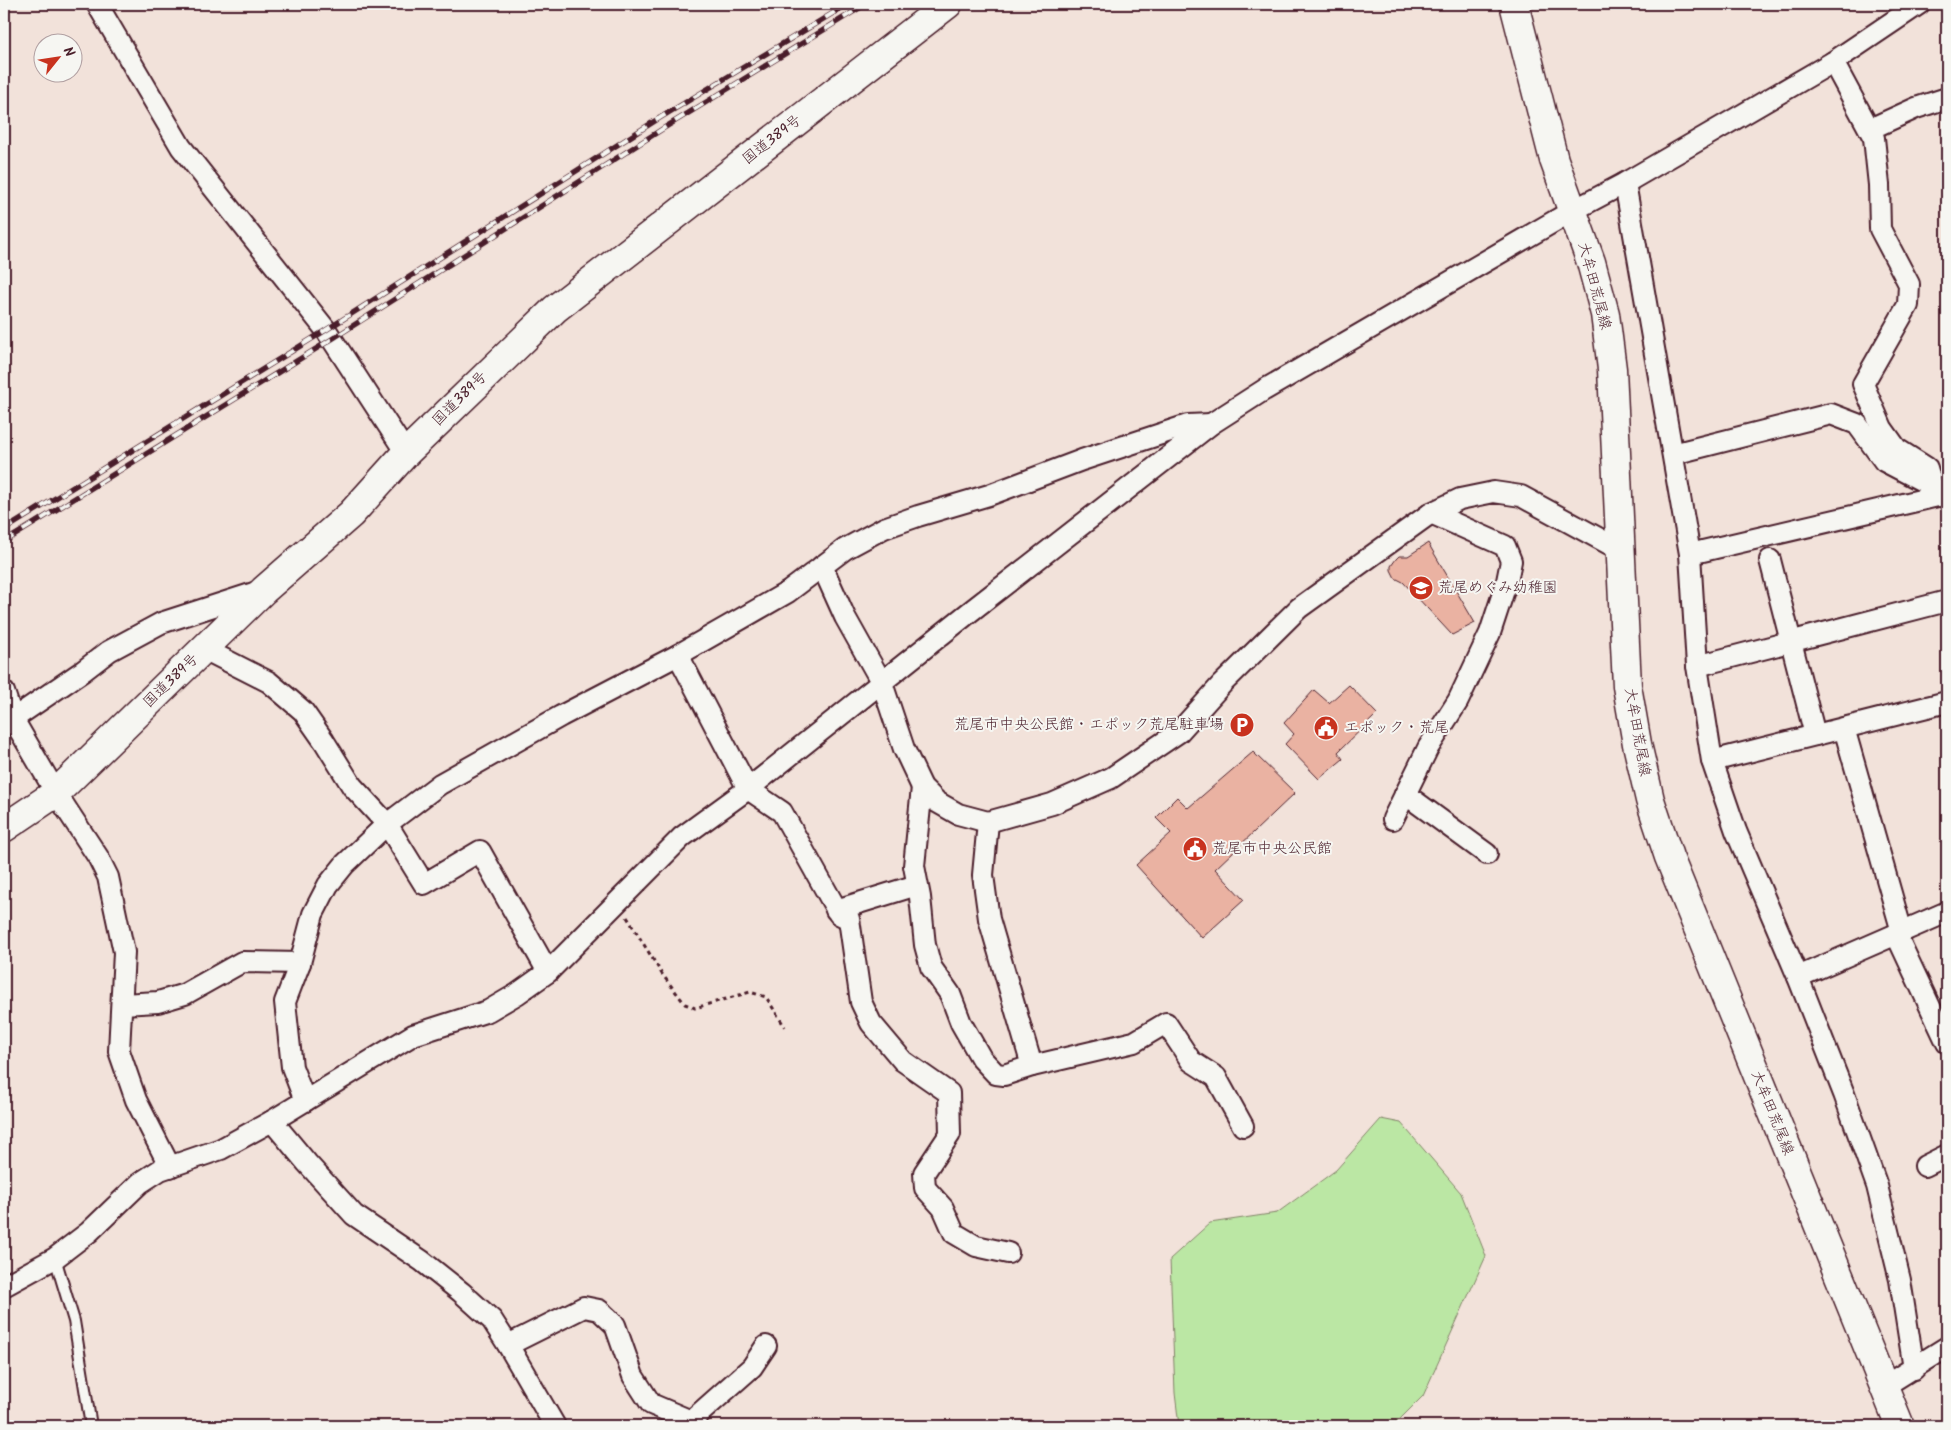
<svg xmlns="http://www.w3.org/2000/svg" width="1951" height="1430" font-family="Kalam,'Klee One',sans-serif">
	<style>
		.green { fill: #bbe7a4; stroke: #828368 }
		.building { fill: #eab2a2; stroke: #4a1f2b }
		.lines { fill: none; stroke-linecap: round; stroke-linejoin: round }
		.lane-casing { stroke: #4a1f2b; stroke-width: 14 }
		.street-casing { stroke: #4a1f2b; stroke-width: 24 }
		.secondary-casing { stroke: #4a1f2b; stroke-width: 31 }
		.highway-casing { stroke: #4a1f2b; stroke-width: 31 }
		.path { stroke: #4a1f2b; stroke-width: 3; stroke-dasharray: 4 4; stroke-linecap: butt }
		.lane { stroke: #f6f6f2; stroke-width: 10 }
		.street { stroke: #f6f6f2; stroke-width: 20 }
		.secondary { stroke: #f6f6f2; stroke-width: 28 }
		.highway { stroke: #f6f6f2; stroke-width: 28 }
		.rail-casing { stroke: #4a1f2b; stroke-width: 5.5 }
		.rail { stroke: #f6f6f2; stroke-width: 4; stroke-dasharray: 11; stroke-linecap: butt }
		.labels { text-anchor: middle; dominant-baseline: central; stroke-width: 4; stroke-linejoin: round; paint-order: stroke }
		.street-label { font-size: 15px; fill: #4a1f2b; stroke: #f6f6f2 }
		.poi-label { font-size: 15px; fill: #4a1f2b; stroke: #f6f6f2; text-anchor: start }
	</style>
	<rect width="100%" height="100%" fill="#f2e2da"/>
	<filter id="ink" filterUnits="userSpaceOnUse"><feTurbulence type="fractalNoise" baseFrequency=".02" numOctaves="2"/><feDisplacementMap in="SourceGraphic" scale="10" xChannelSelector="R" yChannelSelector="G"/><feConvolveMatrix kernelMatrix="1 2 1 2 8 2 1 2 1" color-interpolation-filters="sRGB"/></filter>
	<g filter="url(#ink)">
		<path class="green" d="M1381,1119L1401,1123L1461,1193L1486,1256L1423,1396L1393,1426H1179L1175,1393L1170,1259L1210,1223L1277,1213L1336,1170Z"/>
		<g class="building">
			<path d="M1428,543L1475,623L1452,635L1403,582L1395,578L1391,570V566L1396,559L1399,556H1408Z"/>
			<path d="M1349,685L1377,714L1338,752L1343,759L1319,779L1285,744L1294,734L1284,723L1314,690L1329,703Z"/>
			<path d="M1253,752L1295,793L1215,869L1244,900L1202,938L1136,865L1171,833L1156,818L1177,797L1188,808Z"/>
		</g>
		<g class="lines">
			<defs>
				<path id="lane" d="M55,1258L74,1321L91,1426"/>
				<g id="street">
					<path d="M97,4L181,147L326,330L406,453"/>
					<path d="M1833,62L1874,138L1879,185L1880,229L1909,284L1908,305L1863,384L1882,428L1897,449L1927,468L1932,486"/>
					<path d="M1870,129L1916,108L1947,98"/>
					<path d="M1625,183L1690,554L1697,666L1712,761L1736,831L1798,977L1844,1094L1877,1186L1900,1280L1914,1369"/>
					<path d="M1673,454L1831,414L1857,424L1884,461L1932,486L1947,499"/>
					<path d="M1690,554L1942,495"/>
					<path d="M1770,560L1815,735"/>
					<path d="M822,566L845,617L882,683L904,749L922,787L937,802L958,814L988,822L1052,804L1111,778L1179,732L1222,684L1299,608L1431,513L1460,499L1494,492L1521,496L1622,551"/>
					<path d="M204,649L269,682L303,711L324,741L352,786L387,824L424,884L480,851L548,972"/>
					<path d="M678,655L748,789L782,812L839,914L849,919L861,1002L871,1023L903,1061L949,1093L950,1134L924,1173L925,1188L943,1208L954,1233L976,1246L1008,1253"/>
					<path d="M1697,666L1947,601"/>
					<path d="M4,692L13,719L56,793L98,857L108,877L124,952L119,1051L136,1100L170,1167"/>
					<path d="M4,725L83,671L109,651L161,623L260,591"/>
					<path d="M1844,728L1902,932"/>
					<path d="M1712,761L1947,702"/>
					<path d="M922,787L914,866L920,897L925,945L931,967L950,994L961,1023L981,1058L996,1074L1004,1075L1032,1066L1134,1042L1166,1023L1191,1061L1216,1077L1243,1126"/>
					<path d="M1405,794L1487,854"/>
					<path d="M1393,819L1428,748L1458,701L1490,633L1507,581L1511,561L1505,546L1431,513"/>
					<path d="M988,822L983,875L989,919L1032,1066"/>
					<path d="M836,910L917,885"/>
					<path d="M1896,934L1947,1043"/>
					<path d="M1798,977L1947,912"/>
					<path d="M122,1004L158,1002L185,994L242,962L300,963"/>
					<path d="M305,1101L292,1067L285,1002L300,963L313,914L328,885L345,864L387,824L440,784L561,716L678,655L788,592L845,549L884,528L918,516L989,495L1082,460L1188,425L1211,424"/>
					<path d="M272,1121L307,1163L354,1215L422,1261L461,1292L492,1320L508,1345L555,1426"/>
					<path d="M1925,1166L1947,1155"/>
					<path d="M4,1286L55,1258L89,1232L140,1183L160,1170L221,1149L272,1121L413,1035L488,1011L517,994L548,972L682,837L748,789L971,611L1211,424L1264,390L1572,211L1625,183L1833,62L1919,4"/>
					<path d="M508,1345L584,1307L599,1310L615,1325L633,1376L651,1404L691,1421L696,1426"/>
					<path d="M1883,1387L1947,1347"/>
					<path d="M691,1421L752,1367L766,1346"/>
				</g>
				<path id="secondary" d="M1514,4L1554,160L1591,262L1605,314L1612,369L1627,686L1637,744L1650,800L1669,857L1900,1426"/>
				<path id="highway" d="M4,828L56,793L264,590L351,514L406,453L555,309L948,4"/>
			</defs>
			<use href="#lane" class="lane-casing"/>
			<use href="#street" class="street-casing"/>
			<use href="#secondary" class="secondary-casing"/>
			<use href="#highway" class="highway-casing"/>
			<path class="path" d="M627,917L662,974L685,1004L695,1008L750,992L766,997L785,1027"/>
			<use href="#lane" class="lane"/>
			<use href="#street" class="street"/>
			<use href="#secondary" class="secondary"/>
			<use href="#highway" class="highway"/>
			<defs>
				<g id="rail">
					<path d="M4,530L326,330L658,119L848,4"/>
					<path d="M4,542L332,339L664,128L866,4"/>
				</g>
			</defs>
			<use href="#rail" class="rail-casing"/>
			<use href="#rail" class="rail"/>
		</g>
	</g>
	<defs>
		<symbol id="school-disc" viewBox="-11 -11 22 22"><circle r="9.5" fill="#c8321e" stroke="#f6f6f2"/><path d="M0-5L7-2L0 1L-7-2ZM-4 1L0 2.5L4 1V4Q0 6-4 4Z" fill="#fff"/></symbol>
		<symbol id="parking-disc" viewBox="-11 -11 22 22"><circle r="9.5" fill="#c8321e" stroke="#f6f6f2"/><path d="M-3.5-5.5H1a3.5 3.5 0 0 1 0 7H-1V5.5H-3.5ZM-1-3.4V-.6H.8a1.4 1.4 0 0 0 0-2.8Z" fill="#fff"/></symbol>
		<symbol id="civic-disc" viewBox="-11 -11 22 22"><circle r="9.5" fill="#c8321e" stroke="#f6f6f2"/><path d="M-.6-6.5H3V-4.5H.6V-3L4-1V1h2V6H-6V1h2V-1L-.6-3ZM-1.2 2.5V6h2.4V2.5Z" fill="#fff"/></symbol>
	</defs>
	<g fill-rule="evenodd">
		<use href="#school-disc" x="1407" y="574" width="28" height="28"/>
		<use href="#parking-disc" x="1228" y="711" width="28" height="28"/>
		<use href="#civic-disc" x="1312" y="714" width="28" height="28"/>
		<use href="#civic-disc" x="1181" y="835" width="28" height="28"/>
	</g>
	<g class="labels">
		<g class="street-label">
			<text transform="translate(772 140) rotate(-38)">国道389号</text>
			<text transform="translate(1594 286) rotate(75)">大牟田荒尾線</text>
			<text transform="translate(460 399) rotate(-45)">国道389号</text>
			<text transform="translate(171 681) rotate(-44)">国道389号</text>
			<text transform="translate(1637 732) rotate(80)">大牟田荒尾線</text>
			<text transform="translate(1772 1113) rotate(68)">大牟田荒尾線</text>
		</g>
		<g class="poi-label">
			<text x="1438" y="588">荒尾めぐみ幼稚園</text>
			<text x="1224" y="725" text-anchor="end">荒尾市中央公民館・エポック荒尾駐車場</text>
			<text x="1344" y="728">エポック・荒尾</text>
			<text x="1212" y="849">荒尾市中央公民館</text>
		</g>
	</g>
	<rect width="1951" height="1430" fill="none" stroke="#f6f6f2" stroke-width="20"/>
	<rect x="10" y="10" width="1931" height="1410" fill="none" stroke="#4a1f2b" stroke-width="2" filter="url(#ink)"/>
	<g transform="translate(58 58) rotate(60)"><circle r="24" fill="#f6f6f2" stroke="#b1a0a2"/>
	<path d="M0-4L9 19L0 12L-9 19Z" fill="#c8321e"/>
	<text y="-8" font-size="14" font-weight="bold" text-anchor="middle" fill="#4a1f2b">N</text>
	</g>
</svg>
